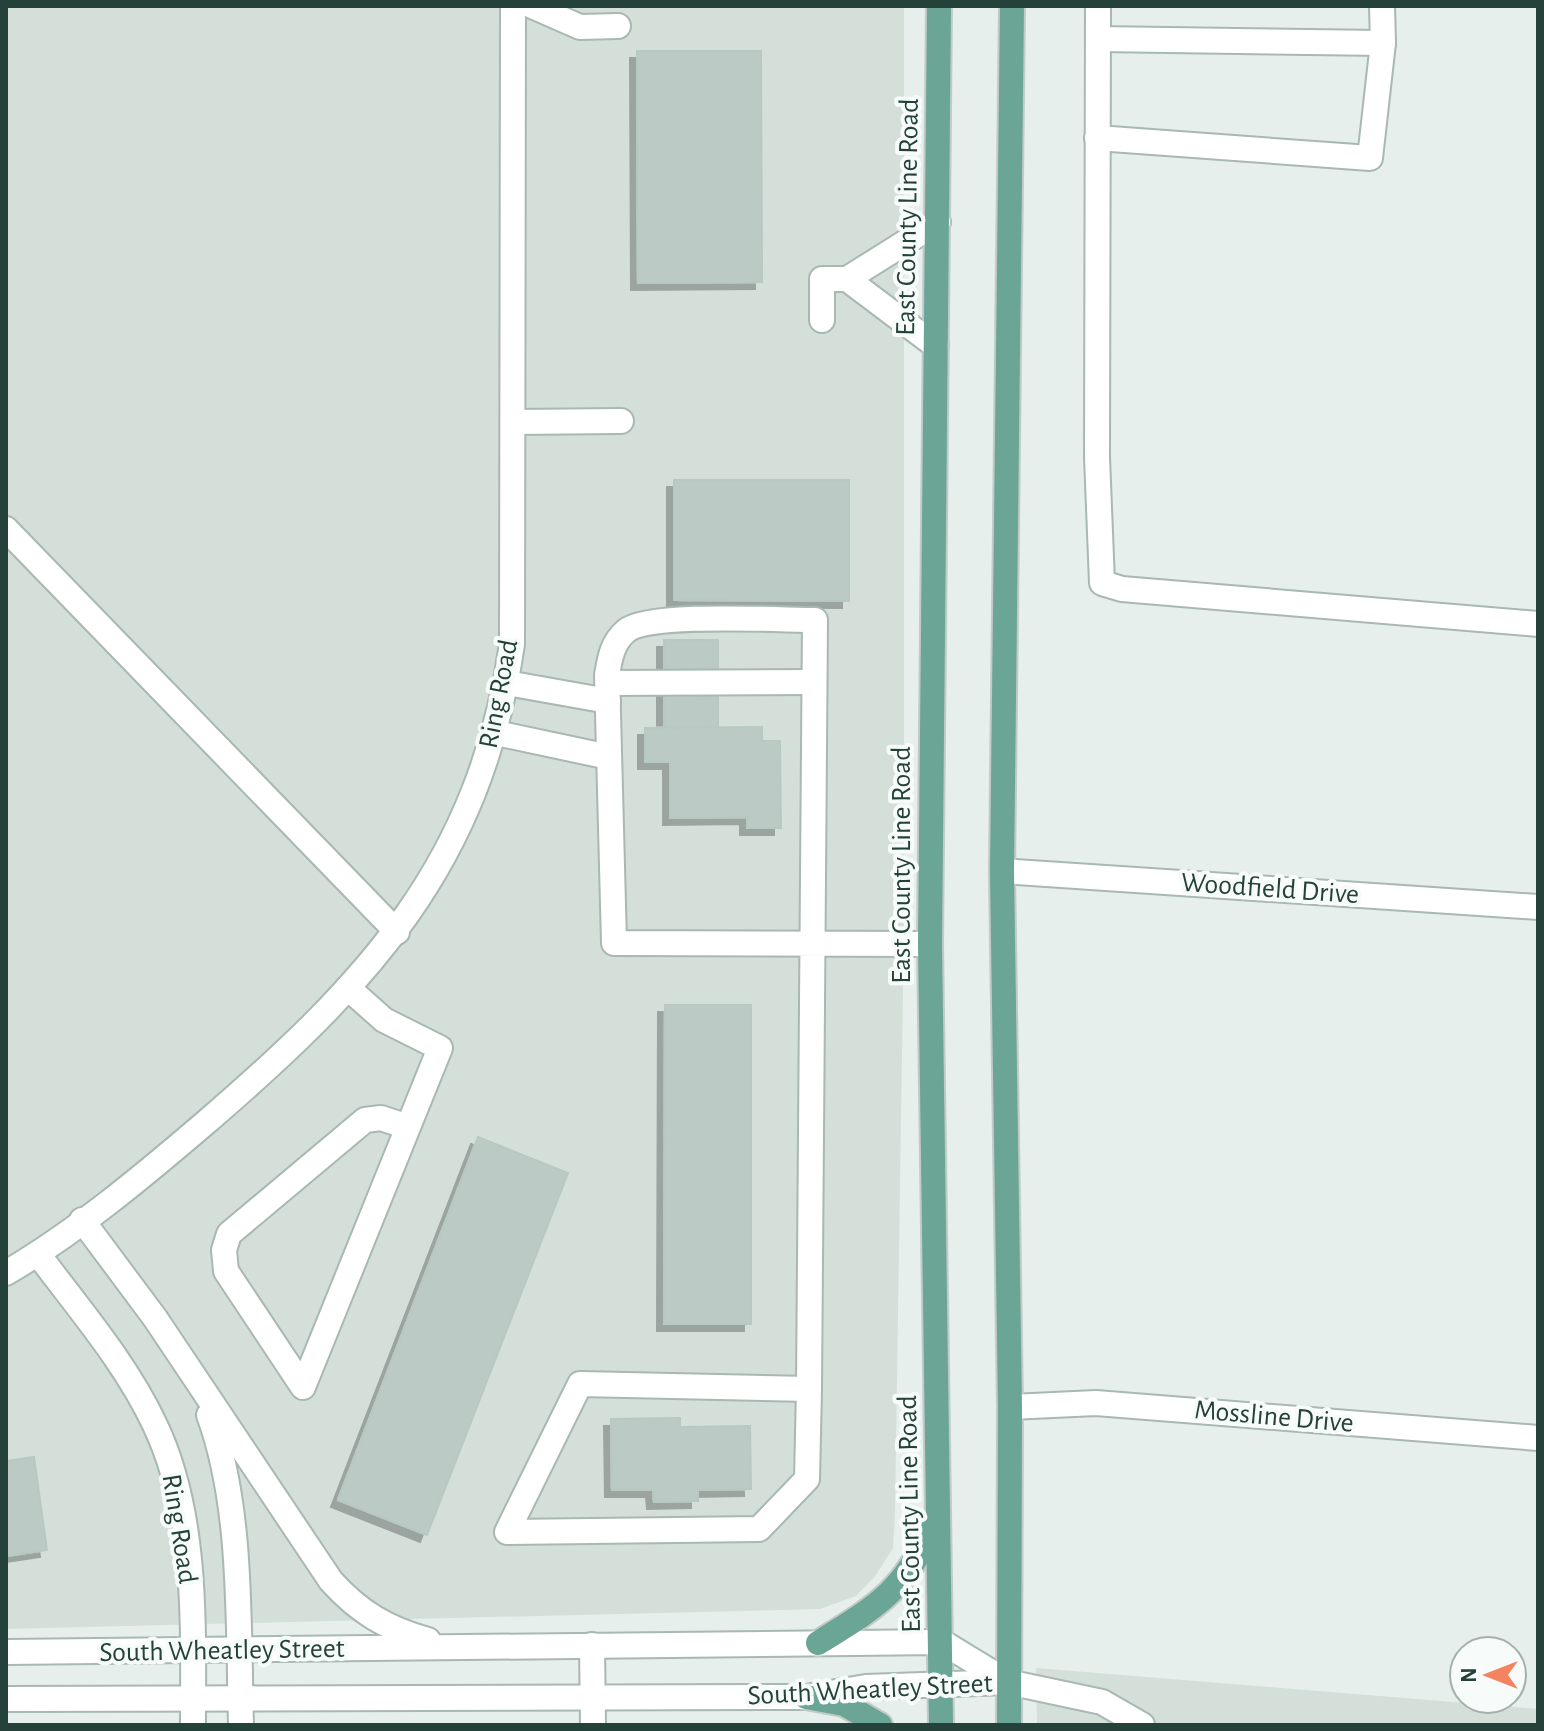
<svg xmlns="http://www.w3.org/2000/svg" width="1544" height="1731" font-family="'Alegreya Sans',sans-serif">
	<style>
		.built { fill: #d4dfda }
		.building { fill: #bbcac4; stroke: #b8c9c2; stroke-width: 2; filter: url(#shadow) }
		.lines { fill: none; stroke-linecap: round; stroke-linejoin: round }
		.minor-casing { stroke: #a8b8b2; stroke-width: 28 }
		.major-casing { stroke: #c2cac8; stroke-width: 28 }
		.minor { stroke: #fff; stroke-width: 24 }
		.major { stroke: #6aa596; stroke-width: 24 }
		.labels { text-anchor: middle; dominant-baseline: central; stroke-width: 8; stroke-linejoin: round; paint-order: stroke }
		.street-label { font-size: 28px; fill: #24423a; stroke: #f7fbf9 }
	</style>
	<defs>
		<filter id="shadow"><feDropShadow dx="-7" dy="7" stdDeviation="0" flood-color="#0004"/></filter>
	</defs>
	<rect width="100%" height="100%" fill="#e6efeb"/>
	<g class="built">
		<path d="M6,6H904V923L895,1512L893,1548L876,1575L856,1596L820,1609L6,1629Z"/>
		<path d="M1036,1668L1538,1709V1725H1037Z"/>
	</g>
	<g class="building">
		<path d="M637,51H761L762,282L638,283Z"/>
		<path d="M674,480H849V601L674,600Z"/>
		<rect x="664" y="640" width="54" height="88"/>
		<path d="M762,727V741H780L781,828H747V817L670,818V762H645V728Z"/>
		<path d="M665,1005H751V1324H664Z"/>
		<path d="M478,1137L568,1173L427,1535L338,1500Z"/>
		<path d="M680,1418V1427L750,1426L751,1489L698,1490V1501L654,1502L653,1490H612L611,1419Z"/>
		<path d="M34,1457L47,1550L6,1556V1461Z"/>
	</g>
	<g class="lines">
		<defs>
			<g id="minor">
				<path d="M532,6L580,27L618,26"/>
				<path d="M1098,6L1097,457L1102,583L1122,589L1538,624"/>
				<path d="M1098,39L1383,43"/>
				<path d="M1097,138L1370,158L1383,43L1382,6"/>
				<path d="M822,320V279H847"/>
				<path d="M936,346L847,279L938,222"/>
				<path d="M513,422L621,421"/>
				<path d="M6,529L397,932"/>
				<path d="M507,683L608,701"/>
				<path d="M608,683L814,682"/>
				<path d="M496,733L609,757"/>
				<path d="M1002,871L1538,907"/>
				<path d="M348,988L384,1020L440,1048L303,1387L226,1271L224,1250L229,1234L365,1120L381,1118L408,1127"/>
				<path d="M82,1220L155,1318L331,1581C359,1612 387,1629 428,1640"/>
				<path d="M38,1254C79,1309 126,1363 155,1425C198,1515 193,1627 193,1725"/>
				<path d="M6,1273C76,1232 142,1177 204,1124C367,984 480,865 512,644L513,6"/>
				<path d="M809,1389L807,1479L759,1529L507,1532L580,1384L809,1389L815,620C779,620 649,612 626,631C612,643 610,658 607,675L614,943L930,944"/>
				<path d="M1010,1407L1096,1403L1538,1438"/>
				<path d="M209,1415C243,1507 238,1627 241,1725"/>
				<path d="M592,1645L593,1725"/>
				<path d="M6,1652L942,1642L1006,1681"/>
				<path d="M6,1699L806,1697L866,1687L1008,1682L1102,1702L1142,1725"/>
			</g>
			<g id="major">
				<path d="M939,6L930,944L941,1725"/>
				<path d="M818,1643C881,1604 905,1590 936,1520"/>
				<path d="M806,1697L844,1704L880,1725"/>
				<path d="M1009,1725L1010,1407L1002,871L1012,6"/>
			</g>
		</defs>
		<use href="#minor" class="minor-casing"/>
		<use href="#major" class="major-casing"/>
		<use href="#minor" class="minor"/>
		<use href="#major" class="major"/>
	</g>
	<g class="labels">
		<g class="street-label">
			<text transform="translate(908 217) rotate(-89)">East County Line Road</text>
			<text transform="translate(499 694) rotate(-79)">Ring Road</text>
			<text transform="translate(902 865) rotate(-90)">East County Line Road</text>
			<text transform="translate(1270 889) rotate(4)">Woodfield Drive</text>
			<text transform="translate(1274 1417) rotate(5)">Mossline Drive</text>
			<text transform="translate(910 1514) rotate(-91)">East County Line Road</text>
			<text transform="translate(179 1529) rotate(81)">Ring Road</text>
			<text transform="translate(222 1651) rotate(-1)">South Wheatley Street</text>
			<text transform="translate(870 1690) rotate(-3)">South Wheatley Street</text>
		</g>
	</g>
	<rect width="1544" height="1731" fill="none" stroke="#24423a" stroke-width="16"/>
	<g transform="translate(1488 1675) rotate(270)"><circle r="38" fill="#f7fbf9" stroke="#a3b1ad" stroke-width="2"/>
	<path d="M0-6L14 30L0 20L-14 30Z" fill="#f4845f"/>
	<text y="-12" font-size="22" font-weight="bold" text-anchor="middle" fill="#24423a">N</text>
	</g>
</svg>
